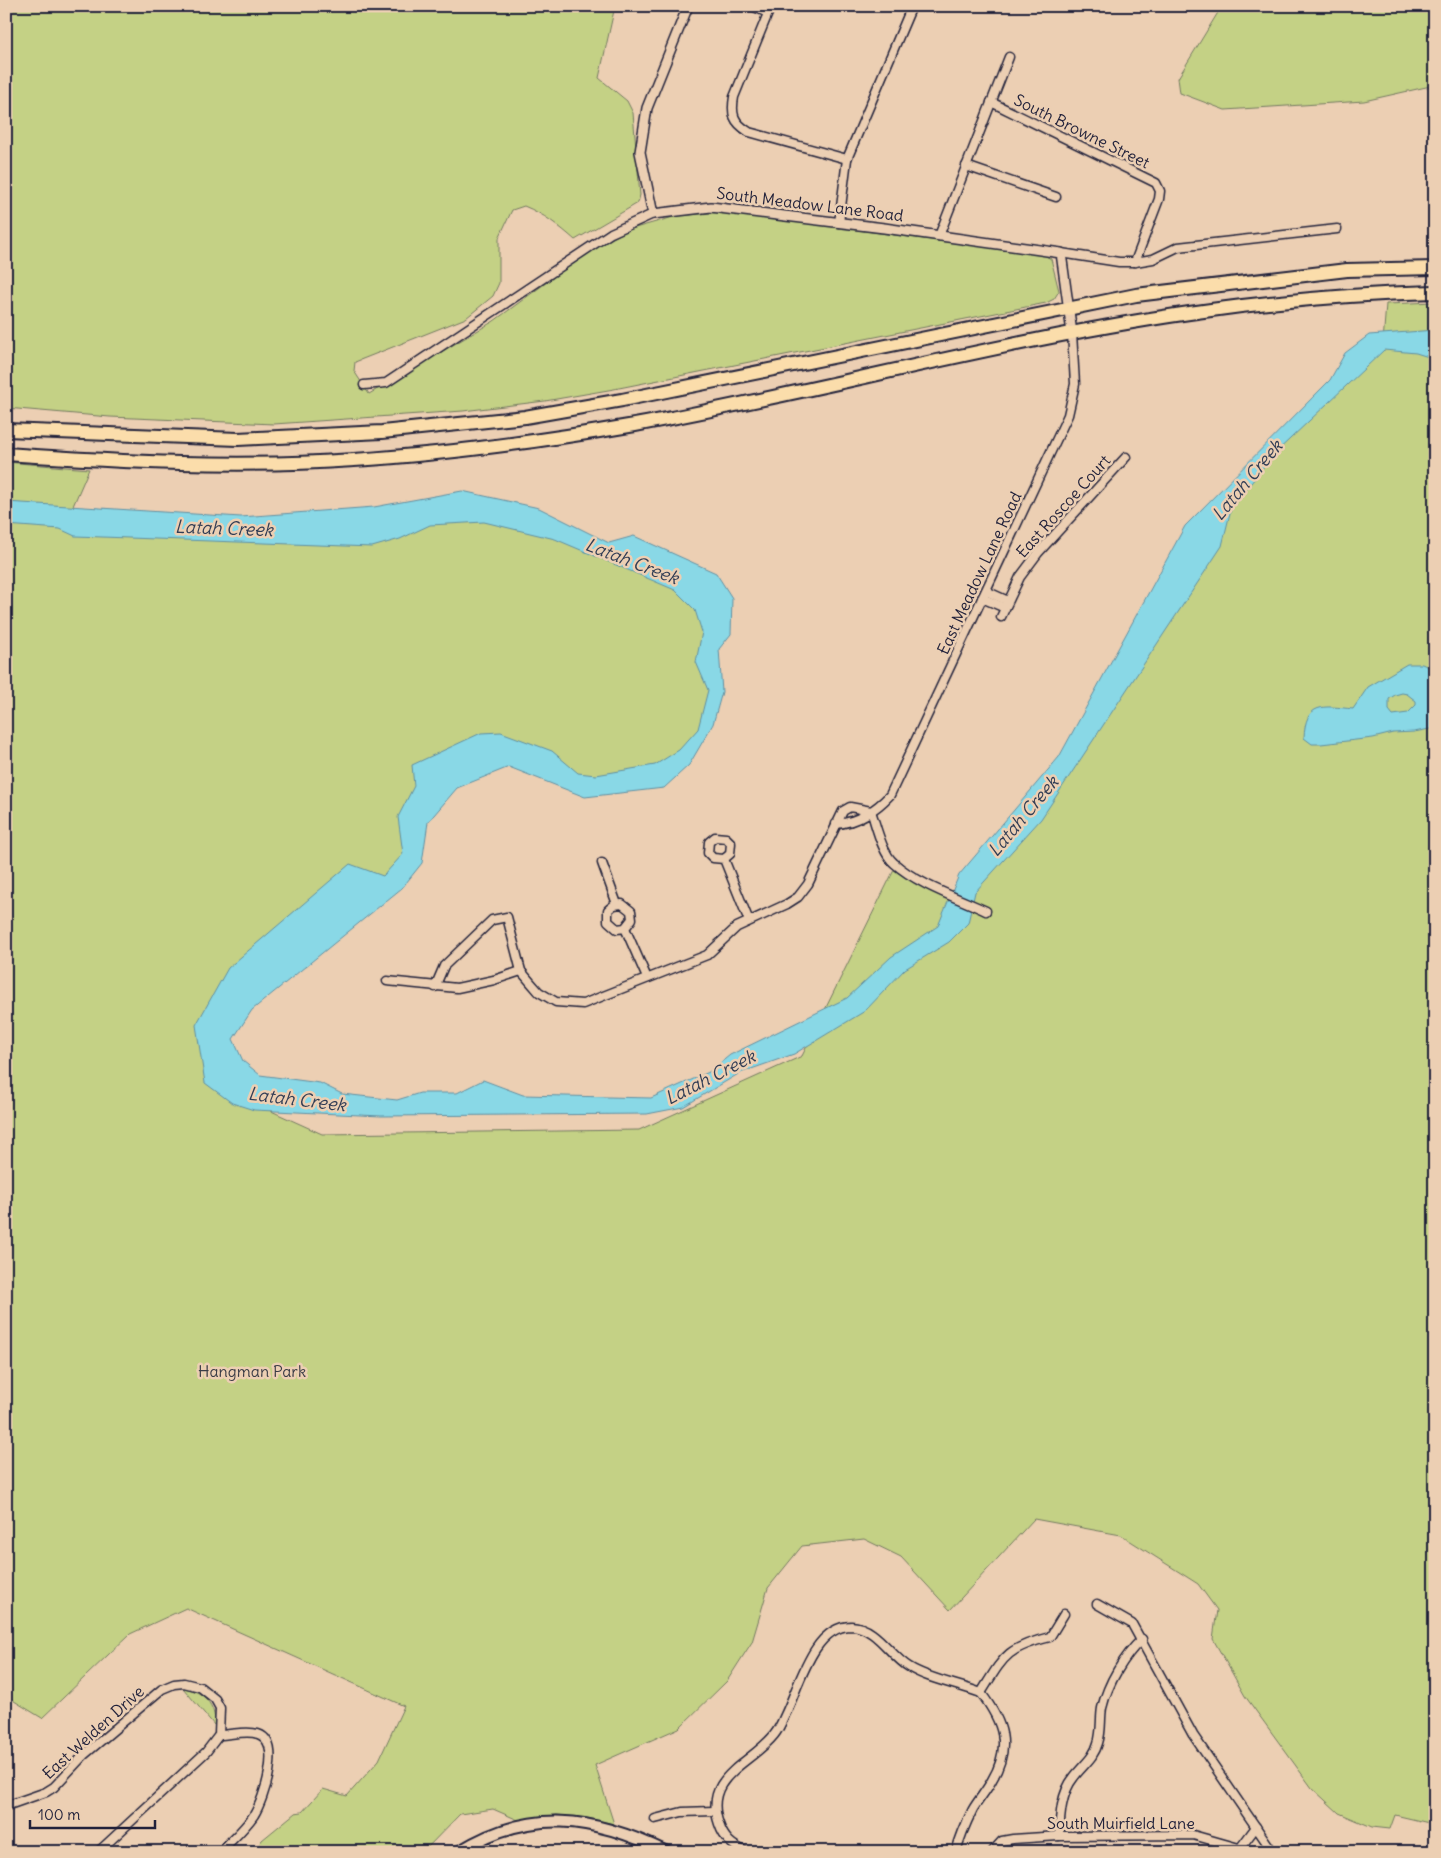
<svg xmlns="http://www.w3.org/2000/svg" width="1441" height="1858" font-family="Delius,sans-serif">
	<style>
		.green { fill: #c4d185; stroke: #737a60 }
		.water { fill: #89d8e6; stroke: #608fa2; fill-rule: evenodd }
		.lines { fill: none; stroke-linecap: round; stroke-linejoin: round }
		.minor-casing { stroke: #22223b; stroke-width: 11 }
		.tertiary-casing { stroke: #22223b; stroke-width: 12 }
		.secondary-casing { stroke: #22223b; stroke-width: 14 }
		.trunk-casing { stroke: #22223b; stroke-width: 16 }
		.minor { stroke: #eccfb3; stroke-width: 8 }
		.tertiary { stroke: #eccfb3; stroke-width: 9 }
		.secondary { stroke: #eccfb3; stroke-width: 10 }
		.trunk { stroke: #fbddab; stroke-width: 12 }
		.labels { text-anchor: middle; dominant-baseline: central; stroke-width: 5; stroke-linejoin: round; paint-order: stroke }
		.street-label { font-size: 16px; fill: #22223b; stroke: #eccfb3 }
		.park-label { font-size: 16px; fill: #3a3c46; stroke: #eccfb3 }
		.water-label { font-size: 18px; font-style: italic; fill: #313d55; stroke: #eccfb3 }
	</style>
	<rect width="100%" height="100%" fill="#eccfb3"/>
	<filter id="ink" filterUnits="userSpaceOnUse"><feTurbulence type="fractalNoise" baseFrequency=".02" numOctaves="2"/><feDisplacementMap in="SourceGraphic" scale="10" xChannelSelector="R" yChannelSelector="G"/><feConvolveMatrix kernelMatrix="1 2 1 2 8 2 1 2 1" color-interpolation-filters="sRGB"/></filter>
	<g filter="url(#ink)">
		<g class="green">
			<path d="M6,6H615L599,78L627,101L633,113L640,195L638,203L575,240C559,226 544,214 524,206L512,210L499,238V283L493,296L466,318L355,362L354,371L369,394L494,321L592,249L628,230L677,216L723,212L1044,255L1051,259L1059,291L1054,299L1046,303L614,389L545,401L463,411L274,424L110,417L6,408Z"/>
			<path d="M1222,6H1435V85L1364,101L1225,110L1180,93L1178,78Z"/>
			<path d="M1435,302V1828L1429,1823L1395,1815L1390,1829L1372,1827L1339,1813L1312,1788L1245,1696L1213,1639L1217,1610L1198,1584L1121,1535L1034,1519L950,1610L901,1557L864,1539L802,1546L768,1588L752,1642L727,1681L679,1728L595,1765L614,1824L587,1818L557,1815L518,1820L493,1809L460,1814L423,1852H254L262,1840L295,1813L302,1812L323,1789L347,1796L379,1760L404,1706L186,1608L130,1634L42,1718L6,1696V462L89,469L67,520L243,531L426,512L535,521L707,602L715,692L706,726L684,758L580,785L539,761L444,770L414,857L214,1030L269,1110L322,1134L639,1130L802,1056L894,870L956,902L1028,816L1224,503L1383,342L1386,304Z"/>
			<path d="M183,1688C204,1691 216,1705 215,1726Z"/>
		</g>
		<g class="water">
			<path d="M1435,330V359L1416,353L1384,350L1272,456L1231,509L1222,546L1041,819L975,892L968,923L949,942L905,969L865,1011L794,1054L740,1073L683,1107L647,1114L381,1116L254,1110L232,1103L205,1083L196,1025L228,968L350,864L383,876L403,854L398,817L414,786L412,765L481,733L501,732L552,751L578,773L596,775L655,765L679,750L698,729L708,690L696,662L702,632L695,610L675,590L555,539L484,522L430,525L400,539L372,547L75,536L60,529L6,525V502L241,517L374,507L462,491L539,508L609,543L634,536L716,573L732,598L731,634L719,649L722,692L713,724L689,765L664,788L585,797L509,767L457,788L428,822L422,863L402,888L252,1010L233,1039L243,1061L260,1075L320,1083L342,1094L397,1100L420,1093H457L483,1080L523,1095L651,1098L709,1072L730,1055L847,998L891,957L938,926L959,875L1059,757L1185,526L1330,380L1345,353L1369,335Z"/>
			<path d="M1407,664H1422L1435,670V728L1414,732L1393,733L1373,738L1321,744H1312L1304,738C1305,701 1324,706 1353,709L1368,687ZM1402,693L1407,694L1416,701V705L1408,713L1393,715L1389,710V699L1395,695Z"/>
		</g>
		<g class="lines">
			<defs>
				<g id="minor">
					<path d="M752,6L768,13"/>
					<path d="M771,6L734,97C731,114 733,122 749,132L847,159"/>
					<path d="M991,102L1156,183L1160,191L1159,199L1135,262"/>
					<path d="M966,166L1056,197"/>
					<path d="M839,223L847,159L912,6"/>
					<path d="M939,236L1009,57"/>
					<path d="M1061,253L1119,262H1135L1153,259L1178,247L1337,229"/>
					<path d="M364,385L386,383L611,233L653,214"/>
					<path d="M986,591L1008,601"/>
					<path d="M982,598L1005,608"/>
					<path d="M1001,617L1020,577L1038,553L1126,457"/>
					<path d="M871,811C876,825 882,853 894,863C917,884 958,898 986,911"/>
					<path d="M836,824C857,823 877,809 890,795L1068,415L1075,384L1072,333"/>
					<path d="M724,859L713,858L708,853L709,842L715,837L726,838L731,843L730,854L724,859L749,921"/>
					<path d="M602,863L617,904"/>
					<path d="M625,928L617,929L608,921V910L614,905L622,904L631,911L632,919L625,928L647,978"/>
					<path d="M387,981L457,988L494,980L521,971"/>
					<path d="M435,987L444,966L492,920L507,917L521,971L532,984L539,992L556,1002L583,1004L707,955L737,927L787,904L798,897L808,884L843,811L850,807L871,811"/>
					<path d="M1097,1604L1132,1624L1193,1735L1273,1852"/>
					<path d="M981,1693C1004,1656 1006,1648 1050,1637L1064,1614"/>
					<path d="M219,1735C231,1735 246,1730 258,1734C283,1742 264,1799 254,1815C246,1827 235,1837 225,1847L230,1852"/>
					<path d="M6,1806L46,1792L54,1787L84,1755L162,1689L174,1684L184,1683L200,1687L215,1699L220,1708L219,1735L206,1752L98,1852"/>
					<path d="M655,1819L682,1812L714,1811"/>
					<path d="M1059,1836C1060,1816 1061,1793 1074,1777C1083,1765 1094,1758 1098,1743C1102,1731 1100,1719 1102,1708C1108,1683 1124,1656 1142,1639"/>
					<path d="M1241,1847L1256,1827"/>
					<path d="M747,1852C732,1846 724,1839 719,1824C702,1776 750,1765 774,1735C779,1729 782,1722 785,1715C799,1687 813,1626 851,1626C877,1627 889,1655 909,1667C930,1680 958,1684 981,1693"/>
					<path d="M956,1852C960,1837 966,1823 973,1809C979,1799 987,1790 992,1780C1012,1746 1003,1722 981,1693"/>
					<path d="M992,1852L1002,1841L1013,1839L1059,1836L1193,1835L1253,1852"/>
				</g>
				<path id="tertiary" d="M688,6L647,108L640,152L653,214L711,207L884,228L1061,253L1072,333"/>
				<path id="secondary" d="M458,1852C530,1807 593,1816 667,1852"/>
				<g id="trunk">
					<path d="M6,430L238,439L382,432L525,417L622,400L1136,295L1347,270L1435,268"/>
					<path d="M6,454C122,462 239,468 354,460C448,454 542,441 635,425C827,390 1017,336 1211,310C1285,300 1360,294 1435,292"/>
				</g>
			</defs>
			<use href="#minor" class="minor-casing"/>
			<use href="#tertiary" class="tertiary-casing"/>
			<use href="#secondary" class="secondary-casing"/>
			<use href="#trunk" class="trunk-casing"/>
			<use href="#minor" class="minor"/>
			<use href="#tertiary" class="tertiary"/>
			<use href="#secondary" class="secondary"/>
			<use href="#trunk" class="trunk"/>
		</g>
	</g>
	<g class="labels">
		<g class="street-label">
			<text transform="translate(1082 131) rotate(26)">South Browne Street</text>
			<text transform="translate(810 204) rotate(7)">South Meadow Lane Road</text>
			<text transform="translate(1063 506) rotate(-48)">East Roscoe Court</text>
			<text transform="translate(979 573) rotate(-65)">East Meadow Lane Road</text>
			<text transform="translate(93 1732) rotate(-42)">East Welden Drive</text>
			<text x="1121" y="1823">South Muirfield Lane</text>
		</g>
		<g class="park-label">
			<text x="252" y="1371">Hangman Park</text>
		</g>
		<g class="water-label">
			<text transform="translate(1247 480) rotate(-50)">Latah Creek</text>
			<text transform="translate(224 528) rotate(2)">Latah Creek</text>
			<text transform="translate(632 561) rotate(21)">Latah Creek</text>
			<text transform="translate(1023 816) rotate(-50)">Latah Creek</text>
			<text transform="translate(710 1077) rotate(-27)">Latah Creek</text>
			<text transform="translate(297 1099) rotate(7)">Latah Creek</text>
		</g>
	</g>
	<rect width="1441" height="1858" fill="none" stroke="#eccfb3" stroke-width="25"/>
	<rect x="12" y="12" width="1416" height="1833" fill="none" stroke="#22223b" stroke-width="2" filter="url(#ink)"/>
	<path d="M30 1820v8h125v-8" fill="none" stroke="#22223b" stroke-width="2.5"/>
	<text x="38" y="1820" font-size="15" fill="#22223b" stroke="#eccfb3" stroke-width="4" paint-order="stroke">100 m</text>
</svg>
